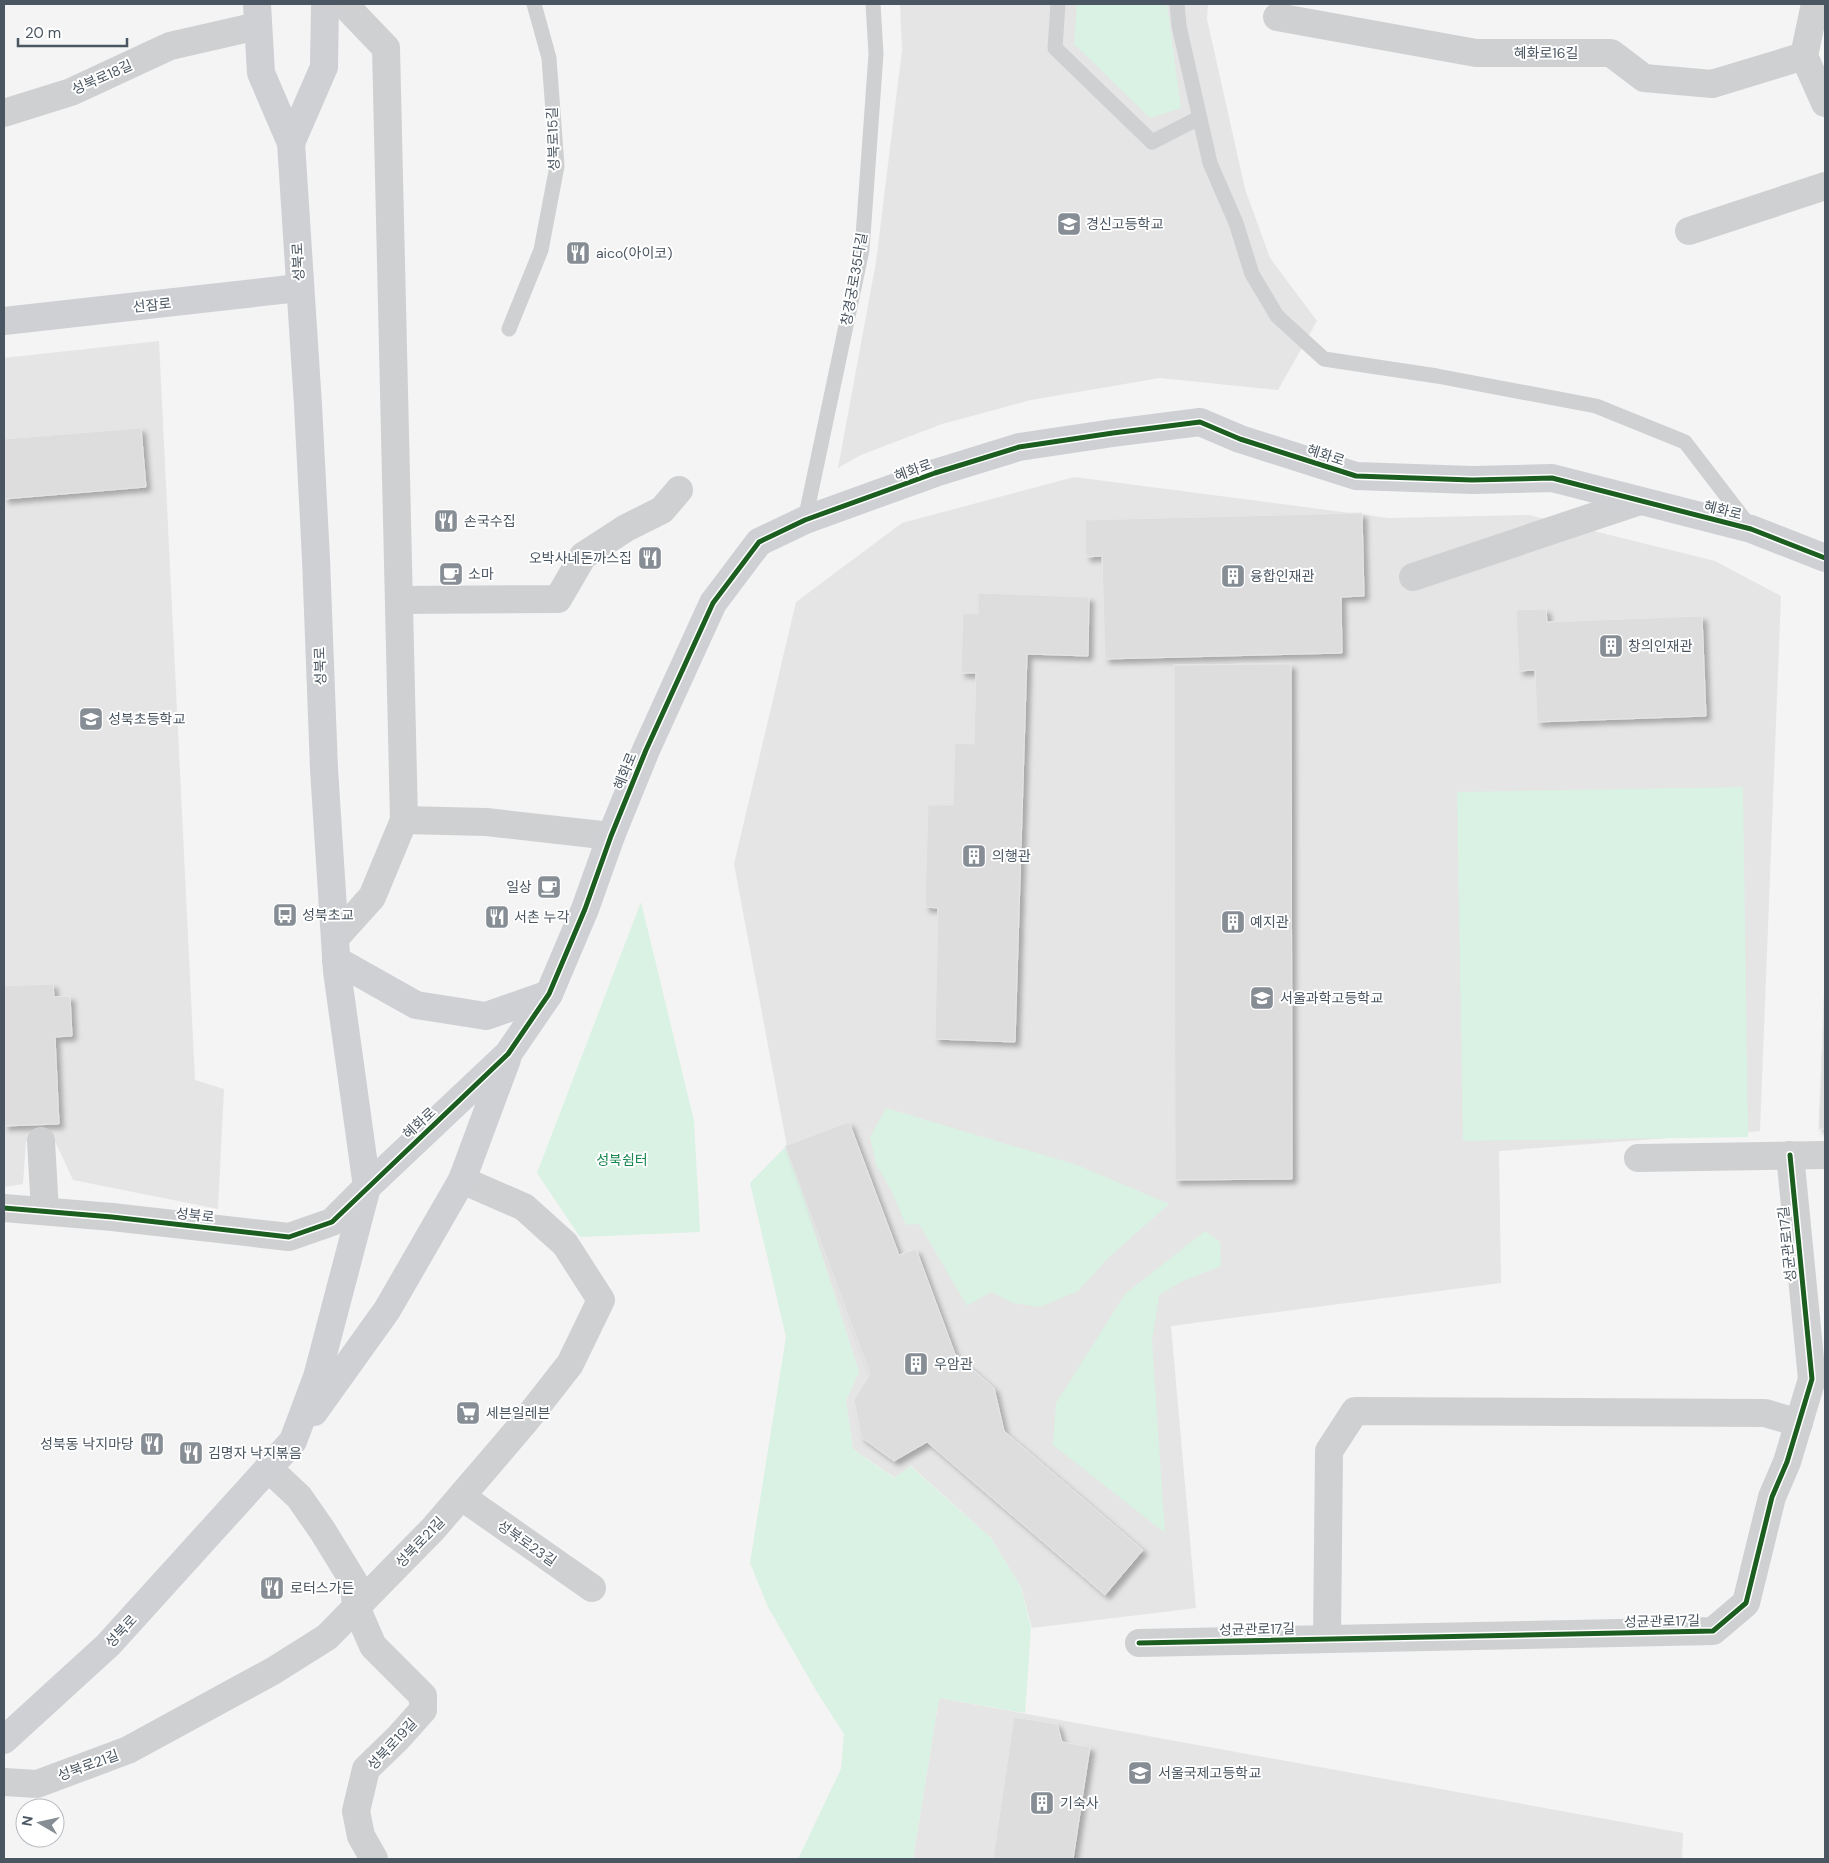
<svg xmlns="http://www.w3.org/2000/svg" width="1829" height="1863" font-family="'DM Sans','Noto Sans KR',sans-serif">
	<style>
		.education { fill: #e6e5e6 }
		.green { fill: #d9f2e3 }
		.building { fill: #ddddde; stroke: #e5e6e7; filter: url(#shadow) }
		.lines { fill: none; stroke-linecap: round; stroke-linejoin: round }
		.lane { stroke: #ced0d2; stroke-width: 15 }
		.street { stroke: #ced0d2; stroke-width: 28 }
		.secondary { stroke: #ced0d4; stroke-width: 28 }
		.cycleway-casing { stroke: #fff; stroke-width: 8 }
		.cycleway { stroke: #1b5e20; stroke-width: 5 }
		.labels { text-anchor: middle; dominant-baseline: central; stroke-width: 4; stroke-linejoin: round; paint-order: stroke }
		.street-label { font-size: 14px; fill: #4a5661; stroke: #fff }
		.poi-label { font-size: 14px; fill: #4a5661; stroke: #fff; text-anchor: start }
		.park-label { font-size: 14px; fill: #17864f; stroke: #fff }
	</style>
	<defs>
		<filter id="shadow"><feDropShadow dx="4.5" dy="4.5" stdDeviation="2.5" flood-color="#0004"/></filter>
	</defs>
	<rect width="100%" height="100%" fill="#f4f4f4"/>
	<g class="education">
		<path d="M900,4H1208L1207,19L1245,189L1270,258L1317,321L1278,390L1160,378L1031,400L942,424L861,455L838,468L876,262L902,50Z"/>
		<path d="M159,341L195,1080L224,1089L218,1209L73,1180L54,1139L26,1141L23,1184L4,1187V358Z"/>
		<path d="M1074,477L1389,518L1529,515L1715,561L1781,596L1760,1131L1499,1151L1501,1283L1171,1326L1196,1608L1032,1628L1021,1587L991,1538L911,1466L895,1478L853,1449L846,1400L859,1372L788,1152L734,864L796,602L902,523Z"/>
		<path d="M939,1698L1683,1833L1682,1859H913Z"/>
	</g>
	<g class="green">
		<path d="M1077,4H1167L1181,108L1150,118L1074,44Z"/>
		<path d="M1743,787L1748,1137L1463,1141L1457,792Z"/>
		<path d="M641,902L694,1121L700,1232L580,1237L537,1173Z"/>
		<path d="M886,1108L1077,1165L1169,1204L1108,1258L1078,1291L1040,1307L1013,1303L991,1292L967,1306L919,1224L906,1225L892,1192L876,1164L870,1137Z"/>
		<path d="M787,1145L859,1372L846,1400L853,1449L894,1478L910,1466L991,1538L1021,1587L1031,1628L1025,1713L939,1698L913,1859H798L841,1769L844,1734L817,1692L768,1607L750,1563L786,1337L750,1183Z"/>
		<path d="M1205,1231L1220,1242L1221,1266L1183,1281L1159,1295L1152,1341L1165,1533L1053,1445L1056,1403L1125,1294Z"/>
	</g>
	<g class="building">
		<path d="M141,428L146,487L4,499V439Z"/>
		<path d="M1362,513L1364,596L1341,597L1342,653L1105,659L1102,556L1086,557L1085,520Z"/>
		<path d="M978,593L1089,597L1088,656L1027,654L1015,1042L935,1039L938,908L925,907L928,805H953L955,743L974,744L976,673H961L963,613L978,614Z"/>
		<path d="M1546,609L1547,622L1702,616L1706,716L1537,722L1535,670L1519,671L1516,610Z"/>
		<path d="M1291,664L1292,1179L1175,1180L1174,665Z"/>
		<path d="M1825,977V1129H1819Z"/>
		<path d="M53,984L54,997L70,996L72,1036L55,1037L59,1124L4,1126V986Z"/>
		<path d="M849,1122L899,1255L916,1249L955,1354L994,1388L1004,1431L1143,1550L1105,1595L927,1442L894,1461L861,1437L854,1400L870,1374L785,1146Z"/>
		<path d="M1014,1717L1057,1724L1062,1742L1090,1747L1073,1859H993Z"/>
	</g>
	<g class="lines">
		<g class="lane">
			<path d="M1058,4L1055,48L1152,142L1199,118"/>
			<path d="M1177,4L1179,26L1210,163L1236,223L1252,274L1277,316L1324,359L1437,376L1596,406L1685,442L1751,528"/>
			<path d="M509,329L541,250L557,166L549,58L534,4"/>
			<path d="M805,520L862,250L876,54L873,4"/>
		</g>
		<g class="street">
			<path d="M1815,4L1804,56L1825,103"/>
			<path d="M1277,17L1476,53H1611L1644,78L1712,84L1804,56"/>
			<path d="M4,113L71,92L170,46L258,26"/>
			<path d="M1689,231L1825,186"/>
			<path d="M1413,577L1640,501"/>
			<path d="M399,600L558,599L583,556L626,528L662,510L679,490"/>
			<path d="M404,820L486,822L611,836"/>
			<path d="M335,938L372,897L404,820L386,48L344,4"/>
			<path d="M41,1141L45,1211"/>
			<path d="M1638,1158L1825,1155"/>
			<path d="M4,1208L112,1217L289,1237L332,1222L367,1187"/>
			<path d="M268,1468L299,1497L322,1530L354,1582L356,1607L373,1646L423,1696V1710L398,1738L366,1769L356,1811L361,1836L374,1859"/>
			<path d="M462,1497L592,1588"/>
			<path d="M1327,1639L1329,1451L1355,1411L1765,1413L1799,1423"/>
			<path d="M1139,1643L1713,1631L1746,1603L1772,1497L1787,1462L1812,1379L1790,1155"/>
			<path d="M4,1782L37,1784L128,1750L273,1671L327,1637L433,1529L523,1424L570,1364L601,1300L565,1244L524,1207L462,1180"/>
		</g>
		<g class="secondary">
			<path d="M291,143L324,67L325,4"/>
			<path d="M4,321L299,288"/>
			<path d="M336,960L416,1005L486,1016L549,994"/>
			<path d="M367,1187L508,1054L549,994L585,909L611,836L646,750L713,603L759,542L805,520L935,473L1019,447L1113,433L1200,422L1240,439L1356,476L1472,480L1552,478L1751,529L1825,558"/>
			<path d="M314,1412L387,1310L462,1180L507,1059"/>
			<path d="M4,1740L108,1645L293,1441L317,1377L367,1187L337,971L324,769L316,559L308,405L291,143L261,73L257,4"/>
		</g>
		<defs>
			<g id="cycleway">
				<path d="M4,1208L112,1217L289,1237L332,1222L508,1054L549,994L585,909L611,836L646,750L713,603L759,542L805,520L935,473L1019,447L1113,433L1200,422L1240,439L1356,476L1472,480L1552,478L1751,529L1825,558"/>
				<path d="M1139,1643L1713,1631L1746,1603L1772,1497L1787,1462L1812,1379L1790,1155"/>
			</g>
		</defs>
		<use href="#cycleway" class="cycleway-casing"/>
		<use href="#cycleway" class="cycleway"/>
	</g>
	<defs>
		<symbol id="school-square" viewBox="-11 -11 22 22"><rect x="-9" y="-9" width="18" height="18" rx="4" fill="#868d94" stroke="#fff"/><path d="M0-5L7-2L0 1L-7-2ZM-4 1L0 2.5L4 1V4Q0 6-4 4Z" fill="#fff"/></symbol>
		<symbol id="restaurant-square" viewBox="-11 -11 22 22"><rect x="-9" y="-9" width="18" height="18" rx="4" fill="#868d94" stroke="#fff"/><path d="M-5-6h1v4h1v-4h1v4h1v-4h1v5L-1.5 .5V6h-2V.5L-5-1ZM5-6V6H3V1.5H1.5Q1.5-4 5-6Z" fill="#fff"/></symbol>
		<symbol id="cafe-square" viewBox="-11 -11 22 22"><rect x="-9" y="-9" width="18" height="18" rx="4" fill="#868d94" stroke="#fff"/><path d="M-5.5-4.5H6V0H3Q3 3.5 0 3.5H-2.5Q-5.5 3.5-5.5 0ZM3-3.2v2h1.7v-2ZM-6 4.5H4V6H-6Z" fill="#fff"/></symbol>
		<symbol id="building-square" viewBox="-11 -11 22 22"><rect x="-9" y="-9" width="18" height="18" rx="4" fill="#868d94" stroke="#fff"/><path d="M-4-6H4V6H1V3H-1V6H-4ZM-2.5-4.3h1.7v1.8h-1.7ZM.8-4.3h1.7v1.8H.8ZM-2.5-1h1.7V.8h-1.7ZM.8-1h1.7V.8H.8Z" fill="#fff"/></symbol>
		<symbol id="bus-square" viewBox="-11 -11 22 22"><rect x="-9" y="-9" width="18" height="18" rx="4" fill="#868d94" stroke="#fff"/><path d="M-5-6H5V4H4V6H2V4H-2V6H-4V4H-5ZM-3.5-4V0h7V-4ZM-3.5 1.2v1.5H-2V1.2ZM2 1.2v1.5H3.5V1.2Z" fill="#fff"/></symbol>
		<symbol id="supermarket-square" viewBox="-11 -11 22 22"><rect x="-9" y="-9" width="18" height="18" rx="4" fill="#868d94" stroke="#fff"/><path d="M-6-5.5h2.5l.6 2H6L4.5 2H-2.5L-4.4-4H-6ZM-1.5 3.2a1.3 1.3 0 1 0 .1 0ZM3 3.2a1.3 1.3 0 1 0 .1 0Z" fill="#fff"/></symbol>
	</defs>
	<g fill-rule="evenodd">
		<use href="#school-square" x="1055" y="210" width="28" height="28"/>
		<use href="#restaurant-square" x="564" y="239" width="28" height="28"/>
		<use href="#restaurant-square" x="432" y="507" width="28" height="28"/>
		<use href="#restaurant-square" x="636" y="544" width="28" height="28"/>
		<use href="#cafe-square" x="437" y="560" width="28" height="28"/>
		<use href="#building-square" x="1219" y="562" width="28" height="28"/>
		<use href="#building-square" x="1597" y="632" width="28" height="28"/>
		<use href="#school-square" x="77" y="705" width="28" height="28"/>
		<use href="#building-square" x="960" y="842" width="28" height="28"/>
		<use href="#cafe-square" x="535" y="873" width="28" height="28"/>
		<use href="#bus-square" x="271" y="901" width="28" height="28"/>
		<use href="#restaurant-square" x="483" y="903" width="28" height="28"/>
		<use href="#building-square" x="1219" y="908" width="28" height="28"/>
		<use href="#school-square" x="1248" y="984" width="28" height="28"/>
		<use href="#building-square" x="902" y="1350" width="28" height="28"/>
		<use href="#supermarket-square" x="454" y="1399" width="28" height="28"/>
		<use href="#restaurant-square" x="138" y="1430" width="28" height="28"/>
		<use href="#restaurant-square" x="177" y="1439" width="28" height="28"/>
		<use href="#restaurant-square" x="258" y="1574" width="28" height="28"/>
		<use href="#school-square" x="1126" y="1759" width="28" height="28"/>
		<use href="#building-square" x="1028" y="1789" width="28" height="28"/>
	</g>
	<g class="labels">
		<g class="street-label">
			<text x="1546" y="53">혜화로16길</text>
			<text transform="translate(102 77) rotate(-24)">성북로18길</text>
			<text transform="translate(553 139) rotate(-92)">성북로15길</text>
			<text transform="translate(298 262) rotate(-93)">성북로</text>
			<text transform="translate(854 279) rotate(-80)">창경궁로35다길</text>
			<text transform="translate(152 305) rotate(-6)">선잠로</text>
			<text transform="translate(1326 455) rotate(18)">혜화로</text>
			<text transform="translate(913 470) rotate(-20)">혜화로</text>
			<text transform="translate(1723 510) rotate(14)">혜화로</text>
			<text transform="translate(320 666) rotate(-92)">성북로</text>
			<text transform="translate(625 771) rotate(-68)">혜화로</text>
			<text transform="translate(419 1123) rotate(-43)">혜화로</text>
			<text transform="translate(195 1215) rotate(6)">성북로</text>
			<text transform="translate(1787 1244) rotate(-96)">성균관로17길</text>
			<text transform="translate(420 1542) rotate(-46)">성북로21길</text>
			<text transform="translate(527 1543) rotate(35)">성북로23길</text>
			<text transform="translate(1662 1621) rotate(-1)">성균관로17길</text>
			<text transform="translate(1257 1629) rotate(-1)">성균관로17길</text>
			<text transform="translate(121 1631) rotate(-47)">성북로</text>
			<text transform="translate(392 1744) rotate(-47)">성북로19길</text>
			<text transform="translate(88 1765) rotate(-20)">성북로21길</text>
		</g>
		<g class="poi-label">
			<text x="1086" y="224">경신고등학교</text>
			<text x="596" y="253">aico(아이코)</text>
			<text x="464" y="521">손국수집</text>
			<text x="632" y="558" text-anchor="end">오박사네돈까스집</text>
			<text x="468" y="574">소마</text>
			<text x="1250" y="576">융합인재관</text>
			<text x="1628" y="646">창의인재관</text>
			<text x="108" y="719">성북초등학교</text>
			<text x="992" y="856">의행관</text>
			<text x="532" y="887" text-anchor="end">일상</text>
			<text x="302" y="915">성북초교</text>
			<text x="514" y="917">서촌 누각</text>
			<text x="1250" y="922">예지관</text>
			<text x="1280" y="998">서울과학고등학교</text>
			<text x="934" y="1364">우암관</text>
			<text x="486" y="1413">세븐일레븐</text>
			<text x="134" y="1444" text-anchor="end">성북동 낙지마당</text>
			<text x="208" y="1453">김명자 낙지볶음</text>
			<text x="290" y="1588">로터스가든</text>
			<text x="1158" y="1773">서울국제고등학교</text>
			<text x="1060" y="1803">기숙사</text>
		</g>
		<g class="park-label">
			<text x="622" y="1160">성북쉼터</text>
		</g>
	</g>
	<rect width="1829" height="1863" fill="none" stroke="#4a5661" stroke-width="10"/>
	<g transform="translate(40 1823) rotate(279)"><circle r="24" fill="#ffffff" stroke="#b7bbc0"/>
	<path d="M0-4L9 19L0 12L-9 19Z" fill="#868d94"/>
	<text y="-8" font-size="14" font-weight="bold" text-anchor="middle" fill="#4a5661">N</text>
	</g>
	<path d="M18 38v8h109v-8" fill="none" stroke="#4a5661" stroke-width="2.5"/>
	<text x="25" y="38" font-size="15" fill="#4a5661" stroke="#ffffff" stroke-width="4" paint-order="stroke">20 m</text>
</svg>
